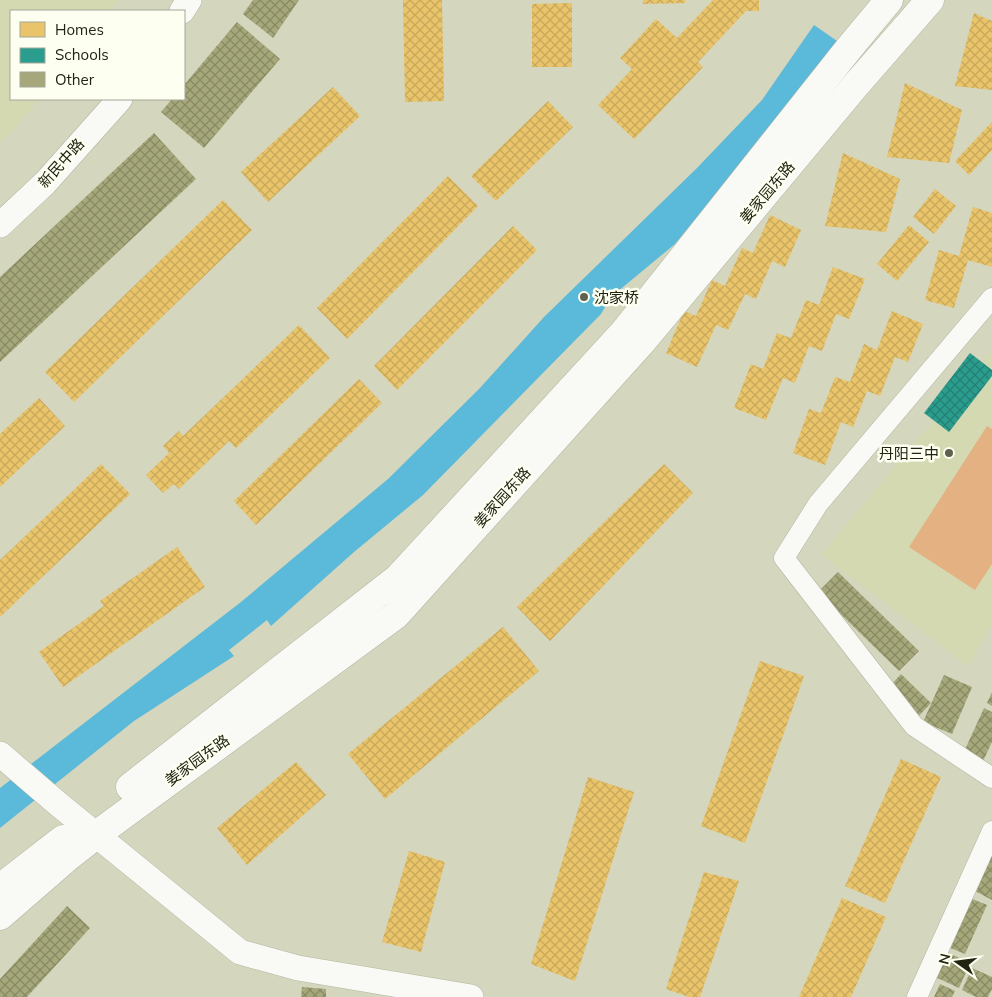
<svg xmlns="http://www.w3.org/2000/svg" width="992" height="997" font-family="Mulish,'Noto Sans SC',sans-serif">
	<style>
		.built { fill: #d4d9b1 }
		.green { fill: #e3b182 }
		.water { fill: #5bb9d9 }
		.homes { fill: url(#homes-cross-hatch) }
		.schools { fill: url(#schools-cross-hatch) }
		.building { fill: url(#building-cross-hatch) }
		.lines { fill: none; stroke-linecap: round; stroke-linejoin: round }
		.minor-casing { stroke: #b3b5a2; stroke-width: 21 }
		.tertiary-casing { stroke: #b3b5a2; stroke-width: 26 }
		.secondary-casing { stroke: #b3b5a2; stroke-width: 29 }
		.minor { stroke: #f9f9f5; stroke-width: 20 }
		.tertiary { stroke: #f9f9f5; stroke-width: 25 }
		.secondary { stroke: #f9f9f5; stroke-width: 28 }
		.poi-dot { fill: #60624e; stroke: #fdfff1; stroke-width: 2 }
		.labels { text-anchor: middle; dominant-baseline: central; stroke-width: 5; stroke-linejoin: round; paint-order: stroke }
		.street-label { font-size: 15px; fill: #222412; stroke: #fdfff1 }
		.poi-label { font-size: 15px; fill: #222412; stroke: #fdfff1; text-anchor: start }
	</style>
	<defs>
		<pattern id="homes-cross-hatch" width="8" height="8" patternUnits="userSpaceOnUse" patternTransform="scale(1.25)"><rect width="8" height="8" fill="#e9c46a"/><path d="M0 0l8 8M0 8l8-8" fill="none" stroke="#c8a85b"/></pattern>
		<pattern id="schools-cross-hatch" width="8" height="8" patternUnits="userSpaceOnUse" patternTransform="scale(1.25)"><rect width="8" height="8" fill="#2a9d8f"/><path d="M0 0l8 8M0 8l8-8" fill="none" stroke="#248073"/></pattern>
		<pattern id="building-cross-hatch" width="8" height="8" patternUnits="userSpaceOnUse" patternTransform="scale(1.25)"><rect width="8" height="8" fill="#a6a87b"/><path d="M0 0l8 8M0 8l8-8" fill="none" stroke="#878963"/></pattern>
	</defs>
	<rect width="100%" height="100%" fill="#d4d6be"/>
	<g class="built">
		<path d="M0,0H119L111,11H11V99H39L11,133L0,142Z"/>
		<path d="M992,351V625L968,666L821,555Z"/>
	</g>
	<path class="green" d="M987,426L992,429V564L975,590L909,547Z"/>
	<path class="water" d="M814,25L840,43L675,244L611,297L601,314L423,495L354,552L271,626L267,620L229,650L234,656L134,721L0,828V788L241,602L388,479L479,389L544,317L697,168L762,100Z"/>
	<g class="homes">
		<path d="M403,0H442L444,101L405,102Z"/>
		<path d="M643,0H685V3L643,4Z"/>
		<path d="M713,0H759V11H746L698,62L703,67L634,139L598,105L632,69L620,58L656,19L677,38Z"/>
		<path d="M572,3V67H532V4Z"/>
		<path d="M974,13L992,21V90L955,86Z"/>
		<path d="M905,83L962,110L949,163L887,157Z"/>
		<path d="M333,87L360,116L268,202L241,172Z"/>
		<path d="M548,101L573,127L496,201L471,176Z"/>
		<path d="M992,122V150L969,175L955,161Z"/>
		<path d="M843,153L900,179L886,232L825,226Z"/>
		<path d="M448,176L478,206L347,339L317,308Z"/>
		<path d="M935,189L956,206L934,234L913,217Z"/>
		<path d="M223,200L252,230L74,402L45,372Z"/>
		<path d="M973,207L992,213V267L968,260L954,308L925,300L939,250L959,256Z"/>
		<path d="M770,215L801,230L785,267L772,261L756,299L745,294L728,330L716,325L697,367L666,353L684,311L696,316L712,280L725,286L742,248L753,253Z"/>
		<path d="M909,225L929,242L897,281L877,264Z"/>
		<path d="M513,226L537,250L397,390L374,366Z"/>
		<path d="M833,267L865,279L849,319L836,314L822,351L809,346L795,383L783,378L766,420L734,408L751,364L763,369L777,333L791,338L806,300L819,305Z"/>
		<path d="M892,311L923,324L908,362L895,357L880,396L867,391L853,427L841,422L825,465L793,453L809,409L821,413L835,377L850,382L864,344L877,350Z"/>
		<path d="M299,325L330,358L236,448L229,441L179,489L174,484L163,493L146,475L169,453L163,446L179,431L183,436Z"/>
		<path d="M359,379L382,403L256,525L234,501Z"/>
		<path d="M39,398L65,426L0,487V434Z"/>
		<path d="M101,464L130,494L0,617V560Z"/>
		<path d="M664,464L693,493L550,641L517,607Z"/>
		<path d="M177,547L205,587L63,687L39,652L104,606L100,601Z"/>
		<path d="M503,627L539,671L385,799L348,754Z"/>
		<path d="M760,661L804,676L745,843L701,826Z"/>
		<path d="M901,759L941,777L885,903L845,886Z"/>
		<path d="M296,762L326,795L247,865L217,828Z"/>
		<path d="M588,777L634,792L575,981L531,964Z"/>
		<path d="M409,851L445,862L421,952L382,942Z"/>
		<path d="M704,872L739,881L700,997H689L666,989Z"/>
		<path d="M842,898L886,917L851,997H799Z"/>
	</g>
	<path class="schools" d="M970,353L992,370V376L949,432L924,413Z"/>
	<g class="building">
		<path d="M253,0H299L273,38L243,14Z"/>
		<path d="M237,22L280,59L204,148L161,112L172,99H184V85Z"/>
		<path d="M154,133L196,179L0,362V277Z"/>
		<path d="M838,572L919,651L899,671L818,592Z"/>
		<path d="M901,674L931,703L918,717L888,688Z"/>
		<path d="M944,675L972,687L952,734L923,722Z"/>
		<path d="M992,692V706L987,703Z"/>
		<path d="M984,708L992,712V742L982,763L963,754Z"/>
		<path d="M992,855V900L973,890Z"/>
		<path d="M970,898L987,905L965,954L948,947Z"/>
		<path d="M67,906L90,928L27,997H0V979Z"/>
		<path d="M944,951L970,963L959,988L933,976Z"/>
		<path d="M972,968L992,977V989L988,997H976L962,990Z"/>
		<path d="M940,984L955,991L952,997H934Z"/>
		<path d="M302,987L326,989V997H301Z"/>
	</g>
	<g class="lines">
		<defs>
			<g id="minor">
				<path d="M992,298L818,504L784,558L914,726L992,778"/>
				<path d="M917,997L992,831"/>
			</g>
			<g id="tertiary">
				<path d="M182,11L189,0"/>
				<path d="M0,225L45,183L120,99"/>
				<path d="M0,754L57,803L240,952L298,968L471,997"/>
			</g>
			<g id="secondary">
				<path d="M130,787L398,578L624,332L850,47L889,0"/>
				<path d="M0,888L63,839"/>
				<path d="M0,916L68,857L96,835L396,615L641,343L855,86L930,0"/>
			</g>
		</defs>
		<use href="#minor" class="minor-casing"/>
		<use href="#tertiary" class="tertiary-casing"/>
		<use href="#secondary" class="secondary-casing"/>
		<use href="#minor" class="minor"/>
		<use href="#tertiary" class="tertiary"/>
		<use href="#secondary" class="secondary"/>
	</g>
	<g class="poi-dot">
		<circle cx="584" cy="297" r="5"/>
		<circle cx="949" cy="453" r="5"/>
	</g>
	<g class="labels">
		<g class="street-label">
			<text transform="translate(61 163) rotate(-48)">新民中路</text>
			<text transform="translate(767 192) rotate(-50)">姜家园东路</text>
			<text transform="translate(502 497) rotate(-48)">姜家园东路</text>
			<text transform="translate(197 760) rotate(-36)">姜家园东路</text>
		</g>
		<g class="poi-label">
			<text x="594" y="297">沈家桥</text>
			<text x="939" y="453" text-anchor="end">丹阳三中</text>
		</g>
	</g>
	<rect x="10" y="10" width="175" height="90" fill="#fdfff1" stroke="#a5a798"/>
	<rect x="20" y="22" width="25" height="15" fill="#e9c46a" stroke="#a5a798"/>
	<text x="55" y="35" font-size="15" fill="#222412">Homes</text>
	<rect x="20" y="48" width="25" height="15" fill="#2a9d8f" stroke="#a5a798"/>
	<text x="55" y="60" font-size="15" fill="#222412">Schools</text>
	<rect x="20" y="72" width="25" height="15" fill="#a6a87b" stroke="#a5a798"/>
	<text x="55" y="85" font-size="15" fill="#222412">Other</text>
	<g transform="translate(957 962) rotate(284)" stroke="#fdfff1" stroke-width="4" paint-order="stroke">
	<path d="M0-4L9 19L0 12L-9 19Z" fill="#222412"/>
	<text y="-8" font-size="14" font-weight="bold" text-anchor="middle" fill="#222412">N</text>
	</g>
</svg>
